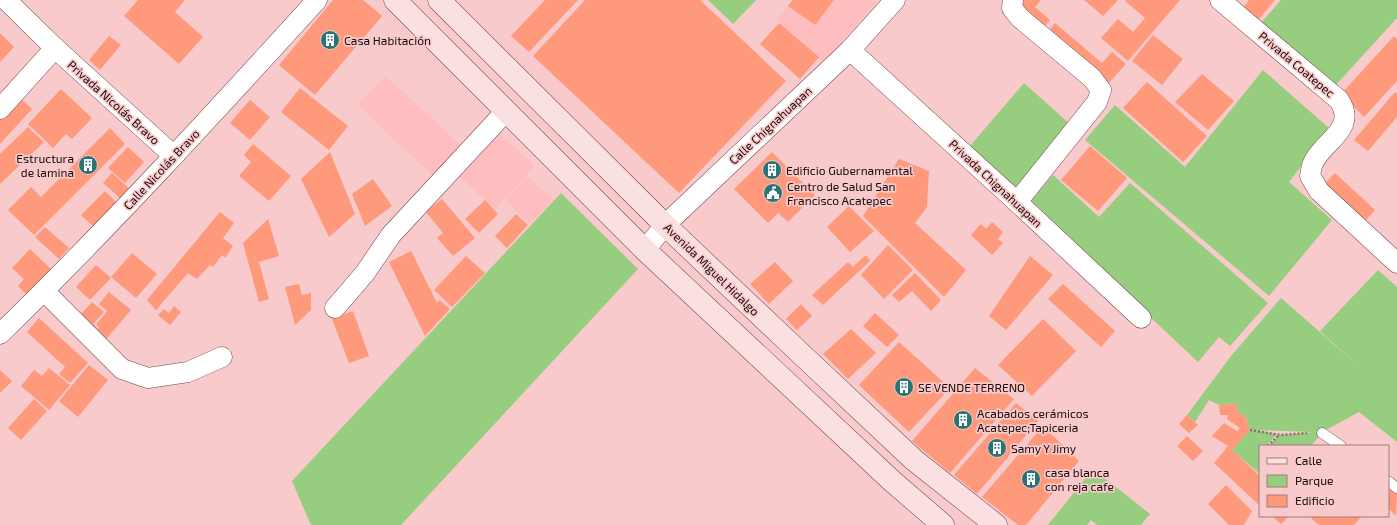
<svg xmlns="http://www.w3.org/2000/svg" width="1397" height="525" font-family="'Exo 2',sans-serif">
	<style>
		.built { fill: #febdbf }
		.green { fill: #96cd7e }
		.building { fill: #ff997c }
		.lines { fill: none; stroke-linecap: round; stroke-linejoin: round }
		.lane-casing { stroke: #744447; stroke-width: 11 }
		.street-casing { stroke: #744447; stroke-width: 21 }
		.secondary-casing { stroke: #744447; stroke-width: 23 }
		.path { stroke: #8f6e6f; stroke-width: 2.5; stroke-dasharray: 2 2; stroke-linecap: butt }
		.lane { stroke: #fff; stroke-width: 10 }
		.street { stroke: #fff; stroke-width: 20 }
		.secondary { stroke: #fbe0e2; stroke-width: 22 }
		.labels { text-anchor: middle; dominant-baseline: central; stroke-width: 3.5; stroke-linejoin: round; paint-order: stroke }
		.poi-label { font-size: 12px; fill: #1b090a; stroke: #f8cacb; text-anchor: start }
		.street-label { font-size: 12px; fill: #1b090a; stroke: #f8cacb }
	</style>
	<rect width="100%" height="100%" fill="#f8cacb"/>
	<g class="built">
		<path d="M793,0H867L877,2L824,62L776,20Z"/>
		<path d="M386,76L462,147L434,177L358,105Z"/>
		<path d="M499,133L535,166L495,209L459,176Z"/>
		<path d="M528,176L553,200L530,224L505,200Z"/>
	</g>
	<g class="green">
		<path d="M708,0H756L733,24Z"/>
		<path d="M1281,0H1397V18L1334,87L1261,23Z"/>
		<path d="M1263,70L1330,129L1289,182L1332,220L1269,296L1085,140L1115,105L1185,167Z"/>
		<path d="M1024,83L1071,125L1016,189L970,146Z"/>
		<path d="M1053,175L1099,217L1130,183L1268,303L1230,346L1219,337L1198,362L1029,203Z"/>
		<path d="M561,193L638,269L401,525H311L292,481Z"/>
		<path d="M1378,270L1397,287V442L1359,412L1322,432L1311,446H1268L1280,435L1315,432L1255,430L1277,434L1266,446H1260V453L1257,456L1260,454V474L1232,450L1250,430L1245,415L1238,414L1237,404L1219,405L1209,400L1195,422L1187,415L1231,356L1281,298L1361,368L1320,331Z"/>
		<path d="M1093,469L1150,514L1141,525H1097L1091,520L1087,525H1048Z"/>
	</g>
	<g class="building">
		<path d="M138,0H185L175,12L203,37L179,64L124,16Z"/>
		<path d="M333,0H363L382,16L315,95L279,65Z"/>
		<path d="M545,0H578L529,52L511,36Z"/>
		<path d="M585,0H700L786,81L679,193L533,56Z"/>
		<path d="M793,0H834L815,25L788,6Z"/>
		<path d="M1019,0H1041L1035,7L1050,20L1041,31L1012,8Z"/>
		<path d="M1084,0H1118L1103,16Z"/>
		<path d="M1126,0H1180L1128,61L1101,38L1118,19L1133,32L1145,18L1125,1Z"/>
		<path d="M1249,0H1275L1255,24L1240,12Z"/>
		<path d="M779,23L819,57L800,79L760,44Z"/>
		<path d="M1055,23L1102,63L1112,52L1126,64L1106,86L1046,34Z"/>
		<path d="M0,33L14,47L0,62Z"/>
		<path d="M1153,35L1183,59L1162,85L1132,61Z"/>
		<path d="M109,36L121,45L100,70L89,60Z"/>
		<path d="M1394,36L1397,39V81L1364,117L1341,94Z"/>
		<path d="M1202,74L1234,101L1208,130L1175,102Z"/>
		<path d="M1147,82L1207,136L1183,162L1123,108Z"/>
		<path d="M300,88L348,126L329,150L281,112Z"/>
		<path d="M61,89L92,118L72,139L66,134L53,148L28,124Z"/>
		<path d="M1395,92L1397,94V117L1368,151L1354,140Z"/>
		<path d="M20,98L32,109L0,144V119Z"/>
		<path d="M250,100L270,117L250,140L230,123Z"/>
		<path d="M28,127L44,142L0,184V154Z"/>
		<path d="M110,128L125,144L34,235L8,210L31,187L41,197Z"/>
		<path d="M253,144L291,176L269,201L239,176L251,162L244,155Z"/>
		<path d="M1090,146L1127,178L1098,211L1061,180Z"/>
		<path d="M128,147L144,162L125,183L108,168Z"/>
		<path d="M330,152L355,214L329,237L301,179Z"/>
		<path d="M772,152L815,195L788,222L778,213L768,223L734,189Z"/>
		<path d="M899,159L929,171L927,207L915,223L966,270L944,297L863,216Z"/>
		<path d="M112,173L132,191L123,201L103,183Z"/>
		<path d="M1335,173L1375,210L1364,222L1323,185Z"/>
		<path d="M373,179L392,206L365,226L352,194Z"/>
		<path d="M105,191L119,205L95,228L81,215Z"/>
		<path d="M442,199L475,238L453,256L437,238L443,233L426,212Z"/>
		<path d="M485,200L498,214L479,233L465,219Z"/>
		<path d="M849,206L874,231L850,252L827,227Z"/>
		<path d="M220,212L234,223L223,238L233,246L225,258L222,255L213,267L210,265L197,279L188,273L156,310L147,300Z"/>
		<path d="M516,214L528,225L507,248L495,236Z"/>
		<path d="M268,219L279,256L259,262L269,299L259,302L243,243Z"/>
		<path d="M992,222L1003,232L998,239L1003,243L992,255L971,235L981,224L986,229Z"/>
		<path d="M45,227L69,248L59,259L35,237Z"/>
		<path d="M888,245L913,270L884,299L861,275Z"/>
		<path d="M30,249L51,269L27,295L18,286L24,279L12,268Z"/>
		<path d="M411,251L437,303L439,300L450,309L425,336L389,262Z"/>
		<path d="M132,253L157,274L136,298L111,277Z"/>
		<path d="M866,255L870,261L823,305L812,295L848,262L853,267Z"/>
		<path d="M466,256L485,273L452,307L434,290Z"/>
		<path d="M1030,256L1053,275L1006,330L989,316Z"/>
		<path d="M775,262L793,281L769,304L750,284Z"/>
		<path d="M96,265L111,278L90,300L76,287Z"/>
		<path d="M915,273L941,300L931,311L912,291L899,302L892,295Z"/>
		<path d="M299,284L302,295L311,293V310L295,325L285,287Z"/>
		<path d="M1063,284L1115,331L1101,347L1048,299Z"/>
		<path d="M109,292L131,310L101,345L91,336L99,327L96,325L107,311L99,304Z"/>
		<path d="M92,302L104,312L93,324L97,328L91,335L80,315Z"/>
		<path d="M801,304L812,316L797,330L786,319Z"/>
		<path d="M174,306L181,312L170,325L158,315L164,309L169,313Z"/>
		<path d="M353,311L369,356L349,363L332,319Z"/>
		<path d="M875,313L899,335L887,347L863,326Z"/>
		<path d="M39,318L88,363L70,383L59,374L65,367L27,332Z"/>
		<path d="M1043,319L1076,351L1032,396L998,365Z"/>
		<path d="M851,329L876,353L848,379L823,354Z"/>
		<path d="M899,342L950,388L909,432L859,385Z"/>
		<path d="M89,365L108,380L78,417L59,401Z"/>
		<path d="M49,368L70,385L49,410L21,386L34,370L42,376Z"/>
		<path d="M975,368L1014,399L950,473L912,441Z"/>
		<path d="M0,370L12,381L0,393Z"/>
		<path d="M34,399L47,411L21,440L8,428Z"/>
		<path d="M1016,403L1038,421L977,494L954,475Z"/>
		<path d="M1237,404L1238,414L1245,415L1250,430L1232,450L1228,446L1260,476V506L1214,463L1228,446L1212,436L1224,423L1237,431L1240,428L1227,419L1228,415H1220L1219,405Z"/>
		<path d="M1187,415L1198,425L1189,433L1179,424Z"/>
		<path d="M1043,426L1079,461L1026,525H1018L982,497Z"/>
		<path d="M1187,436L1203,451L1193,461L1177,446Z"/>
		<path d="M1226,485L1252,511L1244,525H1229L1208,504Z"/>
		<path d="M1392,488L1397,492L1396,516L1388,508V492Z"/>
		<path d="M1272,516H1289L1281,524Z"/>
		<path d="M1313,516H1362L1354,525H1319L1311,518Z"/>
	</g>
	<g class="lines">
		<defs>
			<g id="lane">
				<path d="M1322,433L1341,446"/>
				<path d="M1388,481L1397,488"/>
			</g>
			<g id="street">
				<path d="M6,0L55,48L174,156"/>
				<path d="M1013,0L1012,8L1020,18L1092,78L1101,90L1097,102L1017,202"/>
				<path d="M1220,0L1339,100C1358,129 1324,140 1313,163C1311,167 1311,172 1310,176L1319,191L1397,263"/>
				<path d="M850,50L1017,202L1141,318"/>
				<path d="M0,109L55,48"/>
				<path d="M645,250L665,225L850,50L895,0"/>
				<path d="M44,291L122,369L148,378L188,372L222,357"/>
				<path d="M335,308L365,273L391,235L506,111"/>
				<path d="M0,334C110,227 214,113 317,0"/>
			</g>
			<g id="secondary">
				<path d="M395,0L645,250L892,481L943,525"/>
				<path d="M439,0L665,225L798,351L914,460L996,525"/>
			</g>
		</defs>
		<use href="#lane" class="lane-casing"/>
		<use href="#street" class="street-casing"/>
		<use href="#secondary" class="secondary-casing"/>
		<g class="path">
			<path d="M1250,430L1280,435L1307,433"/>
			<path d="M1268,446L1279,435"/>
		</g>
		<use href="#lane" class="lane"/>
		<use href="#street" class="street"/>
		<use href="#secondary" class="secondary"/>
	</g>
	<defs>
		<symbol id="building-disc" viewBox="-11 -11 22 22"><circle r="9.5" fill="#2a7475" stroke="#f8cacb"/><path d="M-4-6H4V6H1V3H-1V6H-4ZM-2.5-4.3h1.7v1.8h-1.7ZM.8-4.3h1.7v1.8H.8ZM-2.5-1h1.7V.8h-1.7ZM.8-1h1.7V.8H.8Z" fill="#fff"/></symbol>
		<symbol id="civic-disc" viewBox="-11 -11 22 22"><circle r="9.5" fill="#2a7475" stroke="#f8cacb"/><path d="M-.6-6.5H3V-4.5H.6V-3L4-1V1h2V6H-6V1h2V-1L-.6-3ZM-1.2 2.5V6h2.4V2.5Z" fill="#fff"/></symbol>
	</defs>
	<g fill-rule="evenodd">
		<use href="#building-disc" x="319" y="29" width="22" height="22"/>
		<use href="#building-disc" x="77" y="154" width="22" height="22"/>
		<use href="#building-disc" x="761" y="159" width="22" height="22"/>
		<use href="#civic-disc" x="762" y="182" width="22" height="22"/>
		<use href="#building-disc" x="893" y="376" width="22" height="22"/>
		<use href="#building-disc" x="952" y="409" width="22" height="22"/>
		<use href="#building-disc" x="986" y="437" width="22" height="22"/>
		<use href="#building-disc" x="1020" y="468" width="22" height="22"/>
	</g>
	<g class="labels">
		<g class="poi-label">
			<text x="344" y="40">Casa Habitación</text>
			<text x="74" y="158" text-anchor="end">Estructura<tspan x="74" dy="14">de lamina</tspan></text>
			<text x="786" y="170">Edificio Gubernamental</text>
			<text x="787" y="186">Centro de Salud San<tspan x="787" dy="14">Francisco Acatepec</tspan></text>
			<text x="918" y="387">SE VENDE TERRENO</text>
			<text x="977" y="413">Acabados cerámicos<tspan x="977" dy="14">Acatepec;Tapiceria</tspan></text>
			<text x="1011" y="448">Samy Y Jimy</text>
			<text x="1045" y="472">casa blanca<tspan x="1045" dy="14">con reja cafe</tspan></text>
		</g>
		<g class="street-label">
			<text transform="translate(1297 64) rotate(40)">Privada Coatepec</text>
			<text transform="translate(114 102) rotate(42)">Privada Nicolás Bravo</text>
			<text transform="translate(770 125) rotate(-43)">Calle Chignahuapan</text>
			<text transform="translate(161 169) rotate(-47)">Calle Nicolás Bravo</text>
			<text transform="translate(996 183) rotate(43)">Privada Chignahuapan</text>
			<text transform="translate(712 269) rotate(44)">Avenida Miguel Hidalgo</text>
		</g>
	</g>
	<rect x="1259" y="445" width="130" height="72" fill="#f8cacb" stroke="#a07d7e"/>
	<rect x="1267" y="458" width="20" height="6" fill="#fbe0e2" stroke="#a07d7e"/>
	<text x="1295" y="465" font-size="12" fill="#1b090a">Calle</text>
	<rect x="1267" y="475" width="20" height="12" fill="#96cd7e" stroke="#a07d7e"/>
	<text x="1295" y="485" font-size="12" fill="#1b090a">Parque</text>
	<rect x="1267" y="495" width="20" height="12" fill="#ff997c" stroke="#a07d7e"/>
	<text x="1295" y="505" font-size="12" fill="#1b090a">Edificio</text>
</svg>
